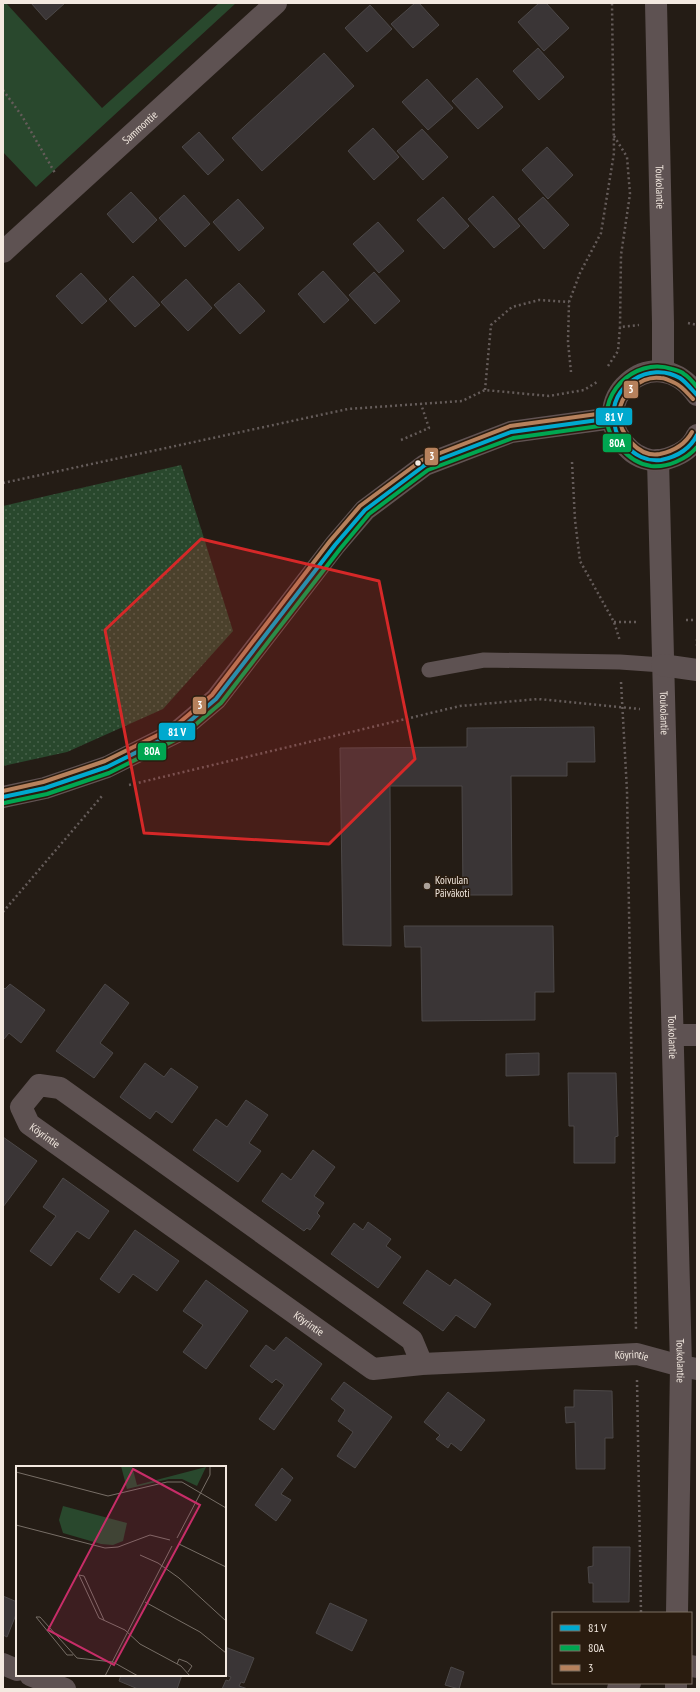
<svg xmlns="http://www.w3.org/2000/svg" width="700" height="1692" font-family="'PT Sans Narrow',sans-serif">
	<style>
		.grass { fill: url(#grass-dots) }
		.park { fill: #29482d }
		.building { fill: #3a3536; stroke: #4c4848 }
		.lines { fill: none; stroke-linecap: round; stroke-linejoin: round }
		.path { stroke: #655c5a; stroke-width: 2.5; stroke-dasharray: 2 3; stroke-linecap: butt }
		.service { stroke: #5e5252; stroke-width: 15 }
		.minor { stroke: #5e5252; stroke-width: 22 }
		.secondary { stroke: #615353; stroke-width: 22 }
		.bus-1-casing { stroke: #2a1c0f; stroke-width: 7 }
		.bus-2-casing { stroke: #2a1c0f; stroke-width: 7 }
		.bus-3-casing { stroke: #2a1c0f; stroke-width: 7 }
		.bus-1 { stroke: #00a9ce; stroke-width: 4 }
		.bus-2 { stroke: #00a651; stroke-width: 4 }
		.bus-3 { stroke: #b6815c; stroke-width: 4 }
		.marked { fill: #d62828; fill-opacity: 0.2; stroke: #d62828; stroke-width: 3; stroke-linejoin: round }
		.bus-dot { fill: #f3e9e0; stroke: #2a1c0f; stroke-width: 1.5 }
		.poi-dot { fill: #aba199; stroke: #2a1c0f; stroke-width: 1.5 }
		.labels { text-anchor: middle; dominant-baseline: central; stroke-width: 3; stroke-linejoin: round; paint-order: stroke }
		.street-label { font-size: 11px; fill: #f3e9e0; stroke: #2a1c0f }
		.poi-label { font-size: 11px; fill: #f3e9e0; stroke: #2a1c0f; text-anchor: start }
		.inset-road { fill: none; stroke: #776e66; stroke-width: 1 }
		.view { fill: #c72d68; fill-opacity: 0.15; stroke: #c72d68; stroke-width: 2 }
		.inset-edge { fill: none; stroke: #f3e9e0; stroke-width: 2 }
		.line-badge { stroke: #2a1c0f; stroke-width: 1.5 }
		.badge-label { font-size: 11px; text-anchor: middle; font-weight: bold; fill: #fff }
	</style>
	<defs>
		<pattern id="grass-dots" width="8" height="8" patternUnits="userSpaceOnUse"><rect width="8" height="8" fill="#29482d"/><path d="M2 2h.1M6 6h.1" fill="none" stroke="#48624b" stroke-width="1.8" stroke-linecap="round"/></pattern>
	</defs>
	<rect width="100%" height="100%" fill="#241c15"/>
	<path class="grass" d="M181,465L233,631L163,709L67,752L3,766V506Z"/>
	<path class="park" d="M3,3H6L102,108L219,3H236L36,187L3,152Z"/>
	<g class="building">
		<path d="M31,3H65L46,20Z"/>
		<path d="M415,3H419L439,25L413,48L391,24Z"/>
		<path d="M539,3H546L569,28L544,51L518,22Z"/>
		<path d="M370,5L392,29L367,52L345,28Z"/>
		<path d="M538,48L564,77L539,100L513,71Z"/>
		<path d="M324,53L354,86L262,171L232,138Z"/>
		<path d="M477,78L503,107L478,129L452,101Z"/>
		<path d="M427,79L453,108L428,130L402,102Z"/>
		<path d="M373,128L399,157L374,180L348,151Z"/>
		<path d="M422,129L448,157L423,180L397,151Z"/>
		<path d="M199,132L224,160L208,175L182,147Z"/>
		<path d="M547,147L573,175L548,199L522,170Z"/>
		<path d="M131,192L157,220L133,243L107,214Z"/>
		<path d="M184,195L210,224L185,247L159,218Z"/>
		<path d="M493,196L520,226L494,248L468,219Z"/>
		<path d="M443,197L469,226L444,249L417,220Z"/>
		<path d="M543,197L569,225L544,249L518,219Z"/>
		<path d="M238,199L264,228L239,251L213,222Z"/>
		<path d="M378,222L404,251L379,273L353,244Z"/>
		<path d="M323,271L349,300L324,323L298,294Z"/>
		<path d="M374,272L400,301L375,324L349,295Z"/>
		<path d="M81,273L107,301L82,324L56,296Z"/>
		<path d="M133,276L160,305L135,327L109,299Z"/>
		<path d="M186,279L212,308L188,331L161,302Z"/>
		<path d="M239,283L265,311L240,334L214,305Z"/>
		<path d="M594,727L595,762H567V776H511L512,895H463L462,786H390L391,946L343,945L340,748L467,747V728Z"/>
		<path d="M404,926H553L554,992H535V1020L422,1021L421,947H405Z"/>
		<path d="M10,984L45,1010L21,1043L9,1033L4,1039L3,1038V987L5,989Z"/>
		<path d="M105,984L129,1003L100,1043L113,1053L94,1078L56,1051Z"/>
		<path d="M539,1053V1075L506,1076V1054Z"/>
		<path d="M145,1063L164,1077L171,1068L198,1087L172,1123L156,1111L150,1119L120,1097Z"/>
		<path d="M568,1073H616L618,1136L615,1137V1163H574V1126H569Z"/>
		<path d="M246,1100L268,1115L249,1143L261,1151L238,1182L193,1150L216,1119L227,1127Z"/>
		<path d="M3,1137L37,1161L3,1207Z"/>
		<path d="M313,1150L335,1167L314,1196L324,1203L317,1213L320,1216L310,1230L307,1228L304,1231L262,1201L282,1173L291,1180Z"/>
		<path d="M63,1178L109,1211L89,1239L77,1231L51,1266L30,1251L56,1216L43,1207Z"/>
		<path d="M368,1222L391,1239L386,1246L401,1257L378,1288L331,1254L354,1223L363,1230Z"/>
		<path d="M135,1230L179,1261L157,1291L133,1274L119,1293L100,1279Z"/>
		<path d="M427,1270L450,1286L455,1279L491,1304L475,1328L456,1315L443,1331L403,1303Z"/>
		<path d="M206,1280L248,1311L206,1369L183,1352L203,1325L183,1311Z"/>
		<path d="M286,1337L322,1364L274,1430L259,1419L284,1385L276,1379L272,1383L250,1366L266,1345L274,1351Z"/>
		<path d="M344,1382L392,1417L355,1468L337,1456L353,1432L338,1421L345,1410L331,1399Z"/>
		<path d="M574,1390L612,1391L613,1438H605V1469H576L575,1422L566,1423L565,1407H574Z"/>
		<path d="M448,1392L485,1420L461,1451L451,1443L448,1448L436,1439L440,1435L424,1422Z"/>
		<path d="M282,1468L293,1478L281,1494L291,1500L276,1521L255,1505Z"/>
		<path d="M593,1547H630L629,1602H593V1583H589L588,1567L593,1566Z"/>
		<path d="M3,1596L17,1602V1612L7,1637L3,1635Z"/>
		<path d="M330,1603L367,1620L352,1651L316,1633Z"/>
		<path d="M225,1647L254,1658L244,1683L241,1682L239,1686L248,1689H222L226,1680L229,1681L231,1677L225,1675Z"/>
		<path d="M451,1667L464,1672L459,1689L445,1685Z"/>
		<path d="M121,1675H182L177,1689H138L119,1681Z"/>
	</g>
	<g class="lines">
		<g class="path">
			<path d="M3,90L22,116L55,173"/>
			<path d="M614,136L627,157L630,194L621,255L620,327"/>
			<path d="M688,323L697,325"/>
			<path d="M608,366L618,351L620,327L639,325"/>
			<path d="M571,372L568,342L569,302L580,273L601,233L614,153L612,3"/>
			<path d="M485,390L491,325L512,307L539,300L569,302"/>
			<path d="M401,440L429,428L421,404"/>
			<path d="M572,462L575,520L580,561L614,622L620,641"/>
			<path d="M3,483L348,409L462,401L485,390L549,396L584,390L597,382"/>
			<path d="M686,620H697"/>
			<path d="M614,622H637"/>
			<path d="M697,646V639"/>
			<path d="M621,682L627,791L636,1331"/>
			<path d="M129,785L460,706L538,699L640,709"/>
			<path d="M3,912L102,796"/>
			<path d="M637,1380L641,1613"/>
		</g>
		<path class="service" d="M429,670L484,660L620,662L662,665"/>
		<g class="minor">
			<path id="s1" d="M656,3L663,323V371"/>
			<path id="s2" d="M3,252L276,3"/>
			<path id="s3" d="M658,460L681,1366L677,1613"/>
			<path d="M662,665L697,670"/>
			<path d="M673,1035H697"/>
			<path id="s4" d="M422,1364L412,1340L60,1088L39,1085L21,1107L29,1124L373,1369L422,1364L637,1354L681,1366L697,1369"/>
			<path d="M3,1664L17,1670"/>
			<path d="M691,1666L697,1667"/>
			<path d="M30,1675L65,1689"/>
			<path d="M676,1683V1689"/>
			<path d="M618,1689L630,1683"/>
		</g>
		<g class="secondary">
			<path d="M697,395C654,334 579,405 630,450C637,457 651,462 661,460C675,457 691,450 697,435"/>
			<path d="M3,797L45,788L107,767L177,732L216,699L335,545L365,510L425,465L511,432L613,418"/>
		</g>
		<defs>
			<g id="bus-1">
				<path d="M697,395C692,390 686,382 680,378C650,360 608,386 614,421C615,425 615,430 617,433C619,437 623,441 626,445C634,455 647,462 661,460C676,457 690,449 697,435"/>
				<path d="M3,797L45,788L107,767L177,732L216,699L335,545L365,510L425,465L511,432L613,418"/>
			</g>
			<g id="bus-2">
				<path d="M697,387C693,382 689,377 684,374C681,371 676,370 672,369C634,356 593,397 611,435C613,439 617,443 620,447C628,457 638,464 651,466C667,468 687,459 697,447"/>
				<path d="M4,803L47,794L109,773L181,737L221,703L340,549L369,514L428,470L513,438L614,424"/>
			</g>
			<g id="bus-3">
				<path d="M692,432C685,445 674,451 660,454C639,458 619,434 619,414C620,394 641,375 661,378C665,378 671,381 675,383C682,386 688,394 693,399"/>
				<path d="M3,791L43,782L105,761L174,727L212,695L330,541L360,506L422,460L510,426L612,412"/>
			</g>
		</defs>
		<use href="#bus-1" class="bus-1-casing"/>
		<use href="#bus-2" class="bus-2-casing"/>
		<use href="#bus-3" class="bus-3-casing"/>
		<use href="#bus-1" class="bus-1"/>
		<use href="#bus-2" class="bus-2"/>
		<use href="#bus-3" class="bus-3"/>
	</g>
	<path class="marked" d="M201,539L379,581L415,759L329,844L144,833L105,630Z"/>
	<circle class="bus-dot" cx="418" cy="463" r="3.5"/>
	<circle class="poi-dot" cx="427" cy="886" r="4"/>
	<g class="labels">
		<g class="street-label">
			<text stroke="none"><textPath href="#s2" startOffset="185">Sammontie</textPath></text>
			<text stroke="none"><textPath href="#s1" startOffset="184">Toukolantie</textPath></text>
			<text stroke="none"><textPath href="#s3" startOffset="253">Toukolantie</textPath></text>
			<text stroke="none"><textPath href="#s3" startOffset="577">Toukolantie</textPath></text>
			<text stroke="none"><textPath href="#s4" startOffset="547">Köyrintie</textPath></text>
			<text stroke="none"><textPath href="#s4" startOffset="871">Köyrintie</textPath></text>
			<text stroke="none"><textPath href="#s4" startOffset="1209">Köyrintie</textPath></text>
			<text stroke="none"><textPath href="#s3" startOffset="901">Toukolantie</textPath></text>
		</g>
		<g class="poi-label">
			<text x="435" y="880">Koivulan<tspan x="435" dy="13">Päiväkoti</tspan></text>
		</g>
	</g>
	<g transform="translate(16 1466)">
		<rect width="210" height="210" fill="#241c15"/>
		<path d="M47,40L111,57L107,75L97,79L85,78L47,67L43,54Z" fill="#29482d"/>
		<path d="M105,0H116L121,19L190,1L181,20L166,13H153L111,23Z" fill="#29482d"/>
		<path class="inset-road" d="M0,6L92,30L151,16H166L210,42M0,59L89,82L102,81L134,69L154,74M161,72L194,9V0M163,78L210,101M124,89L142,97L163,112L210,155M129,136L184,166L210,187M88,154L68,110L63,109L83,152L109,164L124,178L165,200L174,210M57,189H51L20,151H24L61,192L97,196L122,210M161,198L163,193L171,196L176,200L172,206M89,210L156,80"/>
		<path class="view" d="M117,3L184,39L98,199L32,164Z"/>
		<rect width="210" height="210" class="inset-edge"/>
	</g>
	<g class="line-badge">
		<rect x="623" y="380" width="16" height="19" rx="4" fill="#b6815c"/>
		<rect x="595" y="407" width="38" height="19" rx="4" fill="#00a9ce"/>
		<rect x="602" y="433" width="30" height="20" rx="4" fill="#00a651"/>
		<rect x="424" y="447" width="15" height="19" rx="4" fill="#b6815c"/>
		<rect x="192" y="696" width="15" height="19" rx="4" fill="#b6815c"/>
		<rect x="158" y="722" width="38" height="19" rx="4" fill="#00a9ce"/>
		<rect x="137" y="742" width="30" height="19" rx="4" fill="#00a651"/>
	</g>
	<g class="badge-label">
		<text x="631" y="393">3</text>
		<text x="614" y="421">81 V</text>
		<text x="617" y="447">80A</text>
		<text x="432" y="460">3</text>
		<text x="200" y="709">3</text>
		<text x="177" y="736">81 V</text>
		<text x="152" y="755">80A</text>
	</g>
	<rect width="700" height="1692" fill="none" stroke="#f3e9e0" stroke-width="8"/>
	<rect x="552" y="1612" width="140" height="72" fill="#2a1c0f" stroke="#7a6e63"/>
	<rect x="560" y="1625" width="20" height="6" fill="#00a9ce" stroke="#7a6e63"/>
	<text x="588" y="1632" font-size="12" fill="#f3e9e0">81 V</text>
	<rect x="560" y="1645" width="20" height="6" fill="#00a651" stroke="#7a6e63"/>
	<text x="588" y="1652" font-size="12" fill="#f3e9e0">80A</text>
	<rect x="560" y="1665" width="20" height="6" fill="#b6815c" stroke="#7a6e63"/>
	<text x="588" y="1672" font-size="12" fill="#f3e9e0">3</text>
</svg>
